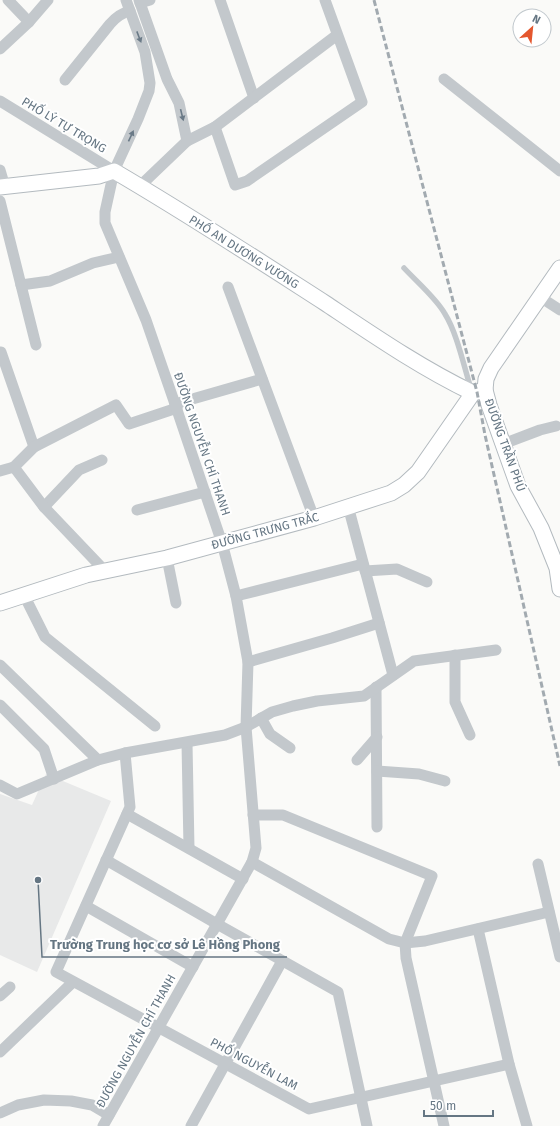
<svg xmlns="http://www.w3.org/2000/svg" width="560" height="1126" font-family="'Fira Sans',sans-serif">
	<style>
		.built { fill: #e8e9e9 }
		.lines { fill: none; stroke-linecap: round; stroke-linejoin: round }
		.secondary-casing { stroke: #b3babf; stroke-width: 17 }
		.lane { stroke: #c3c8cc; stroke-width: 5.5 }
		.street { stroke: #c3c8cc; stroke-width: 11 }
		.secondary { stroke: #fff; stroke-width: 15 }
		.rail { stroke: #a2aab0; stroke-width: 3; stroke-dasharray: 6 3; stroke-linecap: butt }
		.oneway { fill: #6a7a87 }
		.labels { text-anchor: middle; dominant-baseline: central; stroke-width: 4; stroke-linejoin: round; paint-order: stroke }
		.street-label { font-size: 12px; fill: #657683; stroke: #fff }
		.leader { fill: none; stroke: #657683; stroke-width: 1.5 }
		.callout-dot { fill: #657683; stroke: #fff; stroke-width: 1.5 }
		.callout-label { font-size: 13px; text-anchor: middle; font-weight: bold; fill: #657683; stroke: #fff; stroke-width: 4; stroke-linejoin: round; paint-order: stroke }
	</style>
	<rect width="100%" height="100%" fill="#fafaf8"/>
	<path class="built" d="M46,774L111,801L37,972L0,955V794L32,805Z"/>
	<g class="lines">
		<defs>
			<g id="secondary">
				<path d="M0,187L99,176L114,171C186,213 255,258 325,303C373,335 421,368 473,393"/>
				<path d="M560,268L491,368L486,379L485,390L489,405L518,486L541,528L557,568L560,589"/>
				<path d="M0,603L86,575L167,558L314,518L391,493L404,485L418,472L473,393L485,390"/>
			</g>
		</defs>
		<use href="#secondary" class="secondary-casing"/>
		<path class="lane" d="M404,268C416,281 437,299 445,314C457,333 464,367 471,389"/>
		<g class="street">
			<path d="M8,0L29,22"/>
			<path d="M139,0L167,79L179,103L187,141L140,186"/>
			<path d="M220,0L254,98"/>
			<path d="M140,3L150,0"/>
			<path d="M0,49L29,22L48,0"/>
			<path d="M444,79L560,171"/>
			<path d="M65,80L110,24C116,17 121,13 130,11"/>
			<path d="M0,101L114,171"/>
			<path d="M215,127L235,185L247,181L362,102L325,0"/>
			<path d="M187,141L215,127L337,35"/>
			<path d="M0,170L5,187"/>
			<path d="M0,201L36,345"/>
			<path d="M21,285L50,281L93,263L119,257"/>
			<path d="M228,287L314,518"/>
			<path d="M540,297L560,310"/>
			<path d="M1,352L34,447"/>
			<path d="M175,404L262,379"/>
			<path d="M503,444L540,430L556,426"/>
			<path d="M0,471L14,467"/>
			<path d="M348,506L393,675"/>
			<path d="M44,507L79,470L102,460"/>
			<path d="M137,510L205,492"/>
			<path d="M167,558L176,603"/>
			<path d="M105,571L44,507L14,467L34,447L116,405L129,424L177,408"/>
			<path d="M365,571L397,569L427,582"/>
			<path d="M24,595L45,637L155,726"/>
			<path d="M236,596L363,564"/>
			<path d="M455,655V702L470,735"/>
			<path d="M248,662L332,638L379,623"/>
			<path d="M0,665L98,760"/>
			<path d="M376,687L377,827"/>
			<path d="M0,705L44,749L54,779"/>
			<path d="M261,718L270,734L290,748"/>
			<path d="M187,743L189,848"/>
			<path d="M125,753L130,807L56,972L309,1109L509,1064"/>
			<path d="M357,760L377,737"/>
			<path d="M377,771L419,774L445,781"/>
			<path d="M0,785L17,794L98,760L125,753L225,735L246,727L272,712L293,706L317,701L364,696L414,661L496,650"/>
			<path d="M127,814L243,879"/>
			<path d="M253,815H283L432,876L405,943L406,958L444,1126"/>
			<path d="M106,860L217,924L338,992L367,1126"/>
			<path d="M252,862L389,939L405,943L425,941L549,912"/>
			<path d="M538,864L560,957"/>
			<path d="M86,906L193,967"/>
			<path d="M478,929L509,1064L527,1126"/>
			<path d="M0,996L10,987"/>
			<path d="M0,1052L73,982"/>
			<path d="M0,1113L18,1105L44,1100L71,1101L92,1105L109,1115"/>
			<path d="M103,1126L252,862L256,848L246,727L248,662L236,596L222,543L175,404L146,320L105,223V212L114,171L138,119L149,91L150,83L145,52L126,0"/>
			<path d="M191,1126L282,961"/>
		</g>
		<use href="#secondary" class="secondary"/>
		<path class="rail" d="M374,0L477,392L485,435L560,766"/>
	</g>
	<defs><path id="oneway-solid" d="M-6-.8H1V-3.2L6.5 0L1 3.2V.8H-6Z"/></defs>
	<g class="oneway">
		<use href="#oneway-solid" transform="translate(139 37) rotate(69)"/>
		<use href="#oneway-solid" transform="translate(182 115) rotate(76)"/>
		<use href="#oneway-solid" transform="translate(131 136) rotate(-65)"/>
	</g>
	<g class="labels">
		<g class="street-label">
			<text transform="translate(64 125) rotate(31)">PHỐ LÝ TỰ TRỌNG</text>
			<text transform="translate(244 252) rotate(32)">PHỐ AN DƯƠNG VƯƠNG</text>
			<text transform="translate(202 444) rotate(71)">ĐƯỜNG NGUYỄN CHÍ THANH</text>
			<text transform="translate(505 445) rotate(70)">ĐƯỜNG TRẦN PHÚ</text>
			<text transform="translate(265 531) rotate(-15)">ĐƯỜNG TRƯNG TRẮC</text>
			<text transform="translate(136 1041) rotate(-61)">ĐƯỜNG NGUYỄN CHÍ THANH</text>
			<text transform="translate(254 1064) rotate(28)">PHỐ NGUYỄN LAM</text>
		</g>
	</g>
	<path class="leader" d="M38 880L42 957H287"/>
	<circle class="callout-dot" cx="38" cy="880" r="4"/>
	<g class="callout-label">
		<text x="165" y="949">Trường Trung học cơ sở Lê Hồng Phong</text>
	</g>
	<g transform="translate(532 28) rotate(27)"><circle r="19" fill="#ffffff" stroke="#c1c8cd"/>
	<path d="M0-3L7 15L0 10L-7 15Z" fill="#e4572e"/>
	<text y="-6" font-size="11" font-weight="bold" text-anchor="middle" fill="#657683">N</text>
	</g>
	<path d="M424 1110v6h69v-6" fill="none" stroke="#657683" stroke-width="2"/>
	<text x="430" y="1110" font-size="12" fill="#657683" stroke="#ffffff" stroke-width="3" paint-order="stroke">50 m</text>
</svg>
